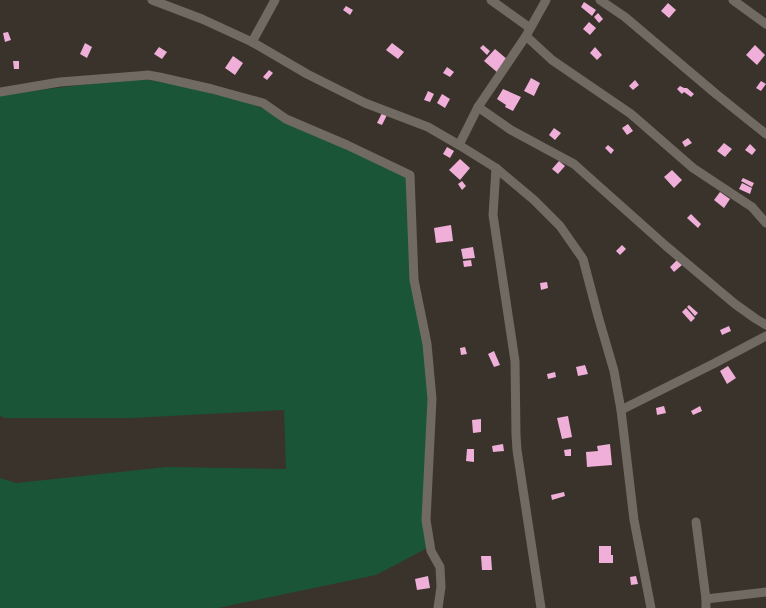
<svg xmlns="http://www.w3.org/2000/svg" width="766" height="608" font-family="'Golos Text',sans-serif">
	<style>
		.green { fill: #1a5538 }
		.building { fill: #f0afd9 }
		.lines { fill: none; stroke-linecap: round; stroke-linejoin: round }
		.street { stroke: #716a62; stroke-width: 9 }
	</style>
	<rect width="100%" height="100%" fill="#39332b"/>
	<path class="green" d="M136,78L208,89L281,115L410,177L419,292L435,414L428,528L435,544L376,575L218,608H0V478L16,483L167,467L286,469L284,410L131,418H5L0,416V95Z"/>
	<g class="building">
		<path d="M584,2L596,10L592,16L581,7Z"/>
		<path d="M668,3L676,10L669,18L661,11Z"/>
		<path d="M346,6L353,10L350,15L343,10Z"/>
		<path d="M598,13L603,19L599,23L594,17Z"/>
		<path d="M589,22L596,28L590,35L583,29Z"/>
		<path d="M8,32L11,40L5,42L3,33Z"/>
		<path d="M85,43L92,47L87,58L80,54Z"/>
		<path d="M392,43L404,52L398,59L386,50Z"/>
		<path d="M483,45L490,51L487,55L480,48Z"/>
		<path d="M755,45L765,55L757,65L746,55Z"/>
		<path d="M159,47L167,52L162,59L154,54Z"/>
		<path d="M595,47L602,55L597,60L590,53Z"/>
		<path d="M495,49L508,60L498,73L484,61Z"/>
		<path d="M233,56L243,63L235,75L225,68Z"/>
		<path d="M13,61H19V69H14Z"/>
		<path d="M447,67L454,72L450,77L443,73Z"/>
		<path d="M269,70L273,73L267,80L263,77Z"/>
		<path d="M531,78L540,83L534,96L524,91Z"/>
		<path d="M635,80L639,85L633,90L629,86Z"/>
		<path d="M761,81L766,84L761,91L756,88Z"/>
		<path d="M680,86L684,88H687L694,94L691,97L684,92L682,94L677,89Z"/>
		<path d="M503,89L521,97L513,111L505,107L506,105L497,99Z"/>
		<path d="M428,91L434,94L430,102L424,100Z"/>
		<path d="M442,94L450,99L445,108L437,103Z"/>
		<path d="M382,113L387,115L382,125L377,123Z"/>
		<path d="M628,124L633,131L627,135L622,128Z"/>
		<path d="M554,128L561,133L555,140L549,135Z"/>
		<path d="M688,138L692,143L685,147L682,142Z"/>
		<path d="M724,143L732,149L725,157L717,151Z"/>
		<path d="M750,144L756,150L752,155L745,150Z"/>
		<path d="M608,145L614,150L611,154L605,148Z"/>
		<path d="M447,147L454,151L450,158L443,154Z"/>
		<path d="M460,159L470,168L460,180L449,170Z"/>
		<path d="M559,161L565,166L558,174L552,169Z"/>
		<path d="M672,170L682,180L674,188L664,177Z"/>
		<path d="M743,178L754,183L752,187L741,181Z"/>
		<path d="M462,181L466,186L462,190L458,184Z"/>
		<path d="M742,183L752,188L750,194L739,189Z"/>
		<path d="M720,192L730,199L724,208L714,200Z"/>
		<path d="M691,214L701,224L698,228L687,218Z"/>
		<path d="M451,225L453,241L436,243L434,228Z"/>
		<path d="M622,245L626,249L620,255L616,251Z"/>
		<path d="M473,247L475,258L463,259L461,249Z"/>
		<path d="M471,260L472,266L464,267L463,261Z"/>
		<path d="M677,260L682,265L674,272L670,267Z"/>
		<path d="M547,282L548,288L541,290L540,283Z"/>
		<path d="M689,305L698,313L695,316L687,307Z"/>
		<path d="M686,308L695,318L691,322L682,312Z"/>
		<path d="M729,326L731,331L722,335L720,330Z"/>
		<path d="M465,347L467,354L461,355L460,348Z"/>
		<path d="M494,351L500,365L494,367L488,354Z"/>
		<path d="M585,365L588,374L578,376L576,367Z"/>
		<path d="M728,366L736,378L727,384L720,371Z"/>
		<path d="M555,372L556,377L548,379L547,374Z"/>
		<path d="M664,406L666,413L657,415L656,408Z"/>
		<path d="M700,406L702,411L693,415L691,411Z"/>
		<path d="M568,416L572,437L562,439L557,418Z"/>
		<path d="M481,419V432L473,433L472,420Z"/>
		<path d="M503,444L504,451L493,452L492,446Z"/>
		<path d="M610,444L612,465L587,467L586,452L598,451L597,446Z"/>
		<path d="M467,449H474V462L466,461Z"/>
		<path d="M571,449V456H565L564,450Z"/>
		<path d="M564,492L565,496L552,500L551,495Z"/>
		<path d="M599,546H611V555H613V563H599Z"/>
		<path d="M481,556H491L492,570H482Z"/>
		<path d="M428,576L430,588L417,590L415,579Z"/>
		<path d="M636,576L638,584L631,585L630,577Z"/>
	</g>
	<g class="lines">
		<g class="street">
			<path d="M152,0L202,19L252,42L307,74L365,103L428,127L459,145L496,168L534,200L560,226L583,259L598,316L614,371L621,410L634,520L651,608"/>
			<path d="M491,0L530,28"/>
			<path d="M546,0L526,36L478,107L511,130L574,164L666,246L735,304L756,319L766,325"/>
			<path d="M600,0L625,17L716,94L766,134"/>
			<path d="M733,0L766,24"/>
			<path d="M526,36L552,60L631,114L693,168L752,207L766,223"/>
			<path d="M252,42L275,0"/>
			<path d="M0,92L60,82L137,76L148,75L159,77L212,89L263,103L286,119L347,145L410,175L414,280L427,344L432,399L426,520L431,551L440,567L441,587L438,608"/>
			<path d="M459,145L478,107"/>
			<path d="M496,168L493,215L515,361L516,435L517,450L541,608"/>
			<path d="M621,410L715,363L766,336"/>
			<path d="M696,522L706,599"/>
			<path d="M706,608V599L766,592"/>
		</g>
	</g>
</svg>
